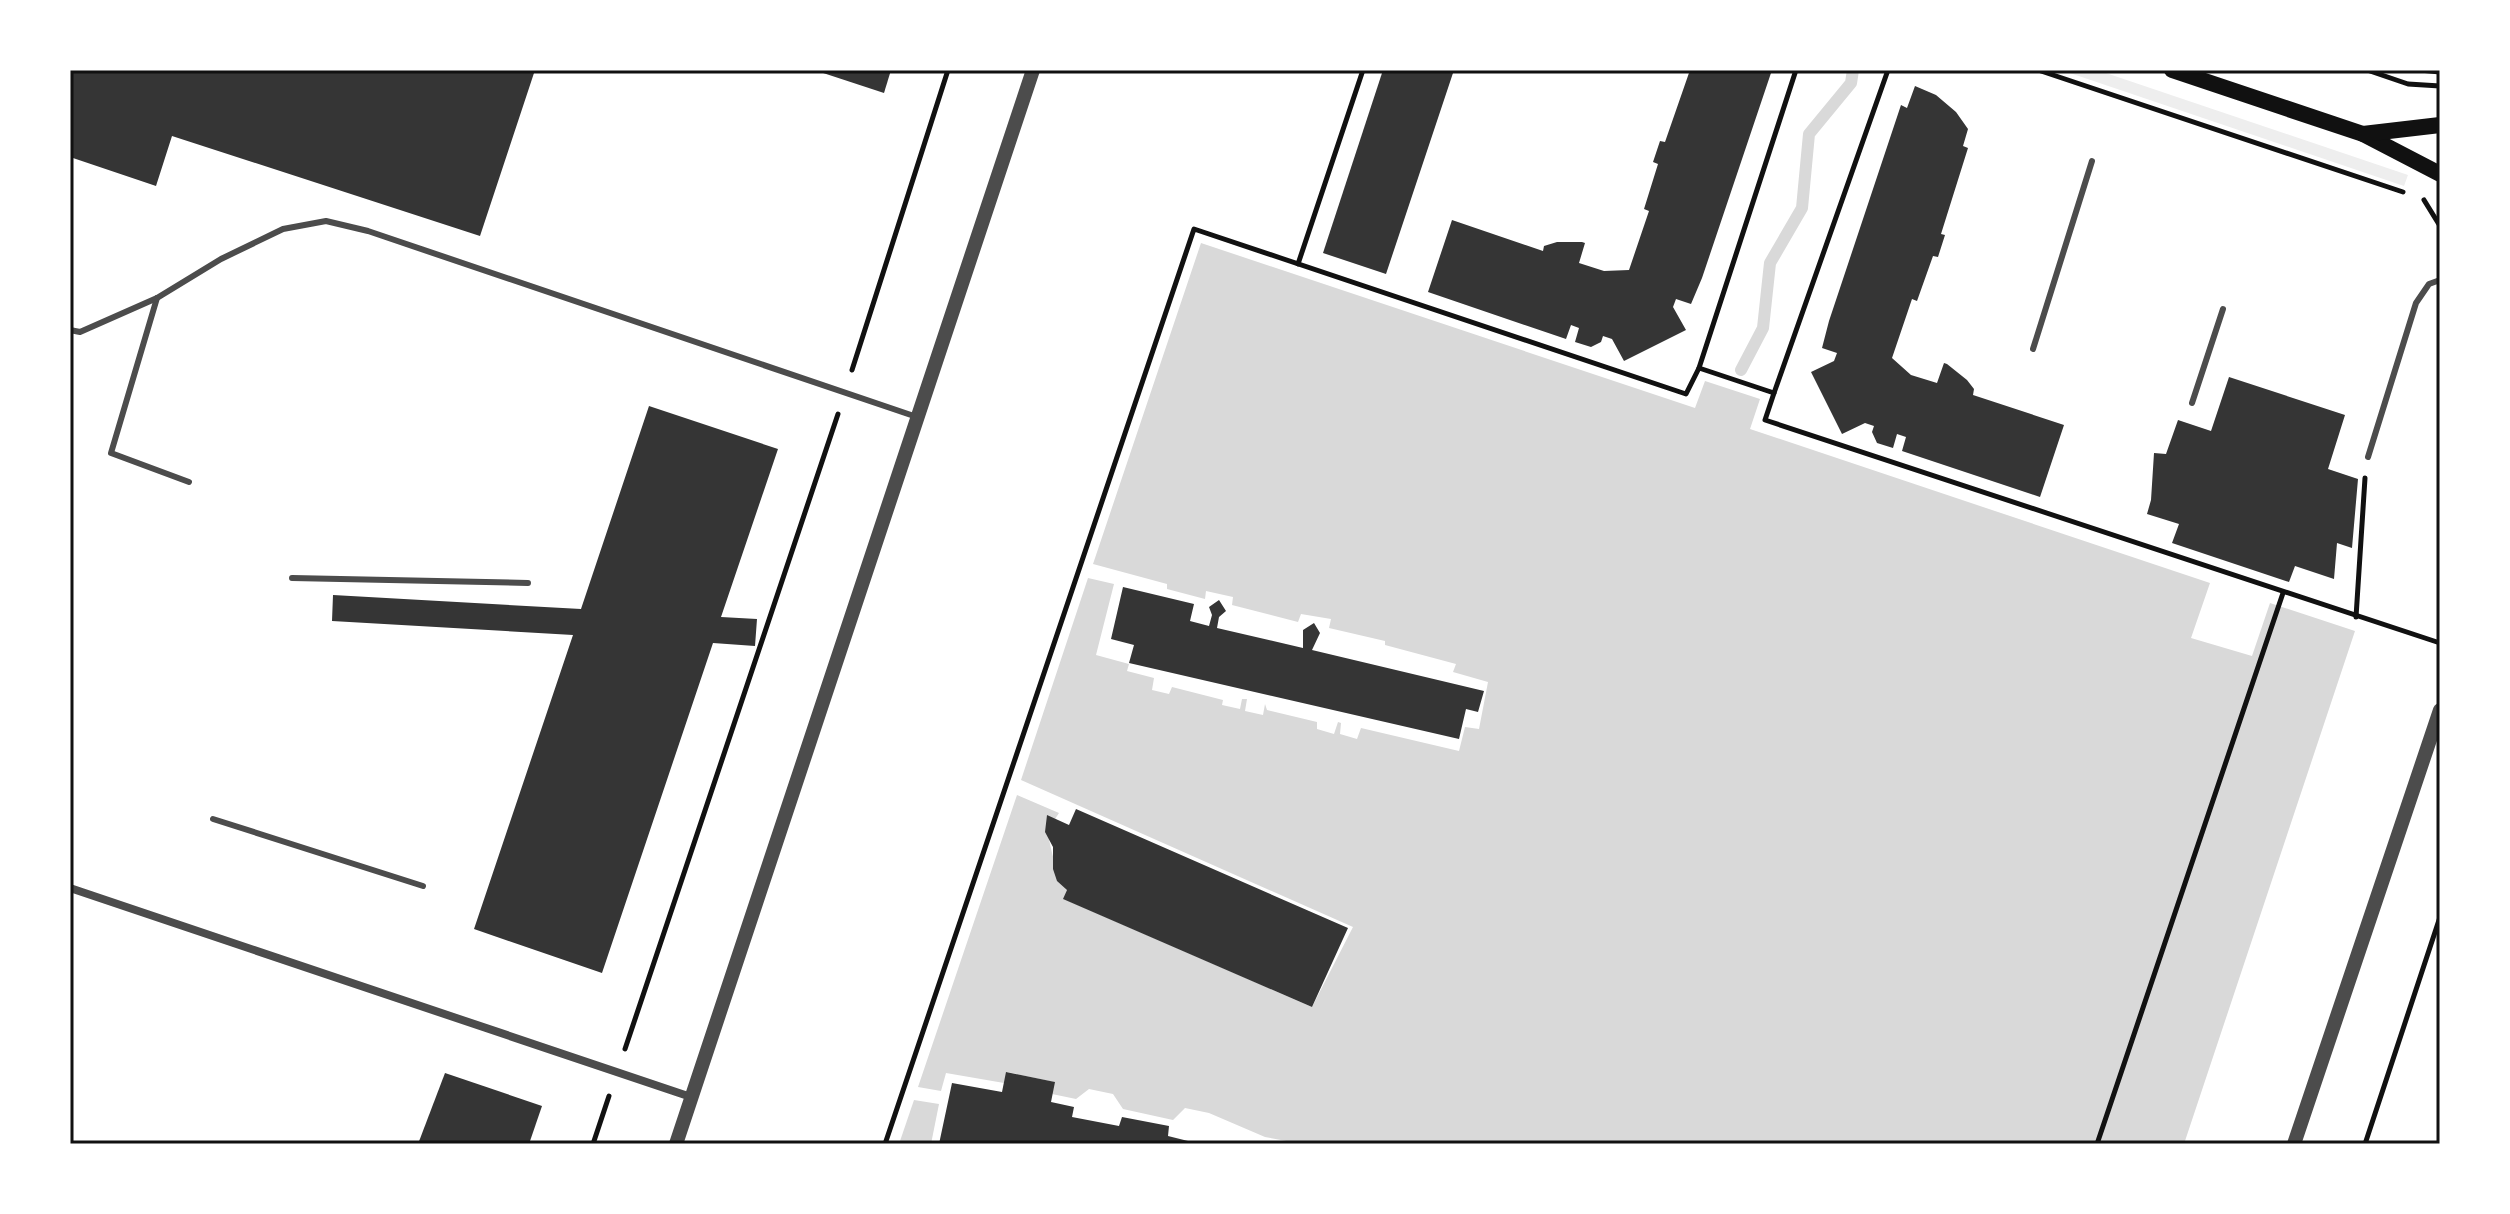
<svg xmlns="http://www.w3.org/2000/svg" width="2510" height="1214" font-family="Cabin,sans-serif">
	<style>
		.green { fill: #eee }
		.water { fill: #d9d9d9 }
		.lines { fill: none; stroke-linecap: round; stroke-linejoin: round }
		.stream { stroke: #d9d9d9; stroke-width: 12 }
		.building { fill: #353535 }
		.path { stroke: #111; stroke-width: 5 }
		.service { stroke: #4c4c4c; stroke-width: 6 }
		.minor { stroke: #4c4c4c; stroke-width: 8 }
		.tertiary { stroke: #4c4c4c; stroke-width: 14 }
		.secondary { stroke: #111; stroke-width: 16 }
		.neatline { fill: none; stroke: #111; stroke-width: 3 }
	</style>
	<rect width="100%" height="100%" fill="#fff"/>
	<path class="green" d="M2061,70H2097L2408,175L2404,186Z"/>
	<g class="water">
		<path d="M1201,243L1695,408L1705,381L1760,399L1750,429L2210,583L2191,638L2252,656L2270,603L2355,631L2184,1144H1303L1265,1137L1209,1113L1185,1108L1173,1120L1123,1109L1113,1094L1089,1089L1076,1099L1052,1094L1054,1082L1007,1072L1004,1083L946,1073L941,1091L918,1087L1017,795L1059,813L1055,819L1047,816C1045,830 1057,880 1067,890L1064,899L1312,1007L1353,927L1021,780L1088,578L1114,584L1096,655L1129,664L1127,671L1154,678L1152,690L1169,694L1172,687L1223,700L1222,705L1240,709L1242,699H1247L1245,711L1263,715L1265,704L1267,710L1317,722V729L1334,734L1338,722L1341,723L1340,734L1357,739L1361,728L1459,751L1465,727L1479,729L1488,682L1453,672L1456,664L1385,645V641L1329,628L1331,619L1301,614L1298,622L1232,605L1233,597L1206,591L1205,599L1167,589V584L1093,564Z"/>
		<path d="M914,1100L939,1104L931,1144H899Z"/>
	</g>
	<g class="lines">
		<path class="stream" d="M1741,370L1763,328L1770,263L1802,208L1809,134L1851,83L1853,70"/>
	</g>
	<g class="building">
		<path d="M70,70H535L480,236L172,136L156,186L70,157Z"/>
		<path d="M814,70H891L884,93Z"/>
		<path d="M1383,70H1454L1386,274L1323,253Z"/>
		<path d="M1690,70H1772L1702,278L1691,304L1676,299L1673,307L1686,330L1624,361L1612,339L1603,336L1601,342L1591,347L1575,342L1579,328L1571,325L1566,339L1428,292L1452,220L1543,251L1544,246L1557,242H1582L1585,243L1579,263L1604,271L1629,270L1649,211L1644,209L1658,164L1653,162L1660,141L1665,142Z"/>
		<path d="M1915,86L1936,95L1956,112L1968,129L1963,146L1968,148L1941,234L1945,235L1938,257L1933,256L1917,301L1912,299L1892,358L1911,375L1937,383L1944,363L1947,364L1967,380L1974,389L1973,395L2064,425L2040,497L1902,451L1906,437L1897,434L1893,448L1877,443L1872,432L1874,426L1865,423L1842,434L1811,372L1834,361L1837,353L1822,348L1829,321L1901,105L1907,108Z"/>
		<path d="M2229,377L2345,415L2328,469L2358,479L2352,548L2337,543L2334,579L2295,566L2289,582L2172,543L2179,524L2147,514L2151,500L2154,453L2166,454L2178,420L2211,431Z"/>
		<path d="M649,406L778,449L721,617L757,619L755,646L713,643L602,973L474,929L573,635L332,621L333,595L581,609Z"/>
		<path d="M1123,587L1194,604L1190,621L1209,626L1212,615L1209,607L1219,600L1226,611L1219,617L1217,628L1303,648V630L1314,623L1320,633L1312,650L1484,691L1478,712L1466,709L1459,739L1129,663L1134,645L1111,639Z"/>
		<path d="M1076,809L1348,928L1312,1007L1063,899L1067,890L1057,881L1053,869V847L1045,832L1047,815L1069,825Z"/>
		<path d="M1006,1072L1055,1082L1051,1102L1074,1107L1072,1117L1119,1126L1122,1117L1169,1126L1168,1136L1200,1144H939L952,1083L1002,1092Z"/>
		<path d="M445,1073L542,1106L529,1144H418Z"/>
	</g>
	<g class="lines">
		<g class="path">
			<path d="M2038,70L2403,192"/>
			<path d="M2367,70L2408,84L2440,86"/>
			<path d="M2420,70L2440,72"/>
			<path d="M2424,200L2440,226"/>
			<path d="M1298,264L1363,70"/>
			<path d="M1699,368L1796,70"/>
			<path d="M852,370L948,70"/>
			<path d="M1774,393L1765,420L2440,643"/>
			<path d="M2356,617L2365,478"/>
			<path d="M625,1049L838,414"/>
			<path d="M593,1144L609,1096"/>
			<path d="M885,1144L1194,229L1686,394L1699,368L1774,393L1888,70"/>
			<path d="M2097,1144L2283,593"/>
			<path d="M2365,1144L2440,917"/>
		</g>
		<g class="service">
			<path d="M157,298L111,453L189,482"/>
			<path d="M70,330L80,332L157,298L221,259L283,229L326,221L368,231L917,417"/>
			<path d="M2033,349L2092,161"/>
			<path d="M2192,403L2223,309"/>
			<path d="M2368,457L2416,303L2429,284L2440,280"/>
			<path d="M292,578L528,583"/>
			<path d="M213,819L423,886"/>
		</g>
		<path class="minor" d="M70,888L691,1097"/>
		<g class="tertiary">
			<path d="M676,1144L1033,70"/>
			<path d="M2294,1144L2440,710"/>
		</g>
		<g class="secondary">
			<path d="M2172,70L2363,134L2440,174"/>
			<path d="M2363,134L2440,125"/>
		</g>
	</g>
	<rect width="2510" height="1214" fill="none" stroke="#ffffff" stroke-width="144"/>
	<rect x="72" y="72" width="2366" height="1070" class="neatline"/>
</svg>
